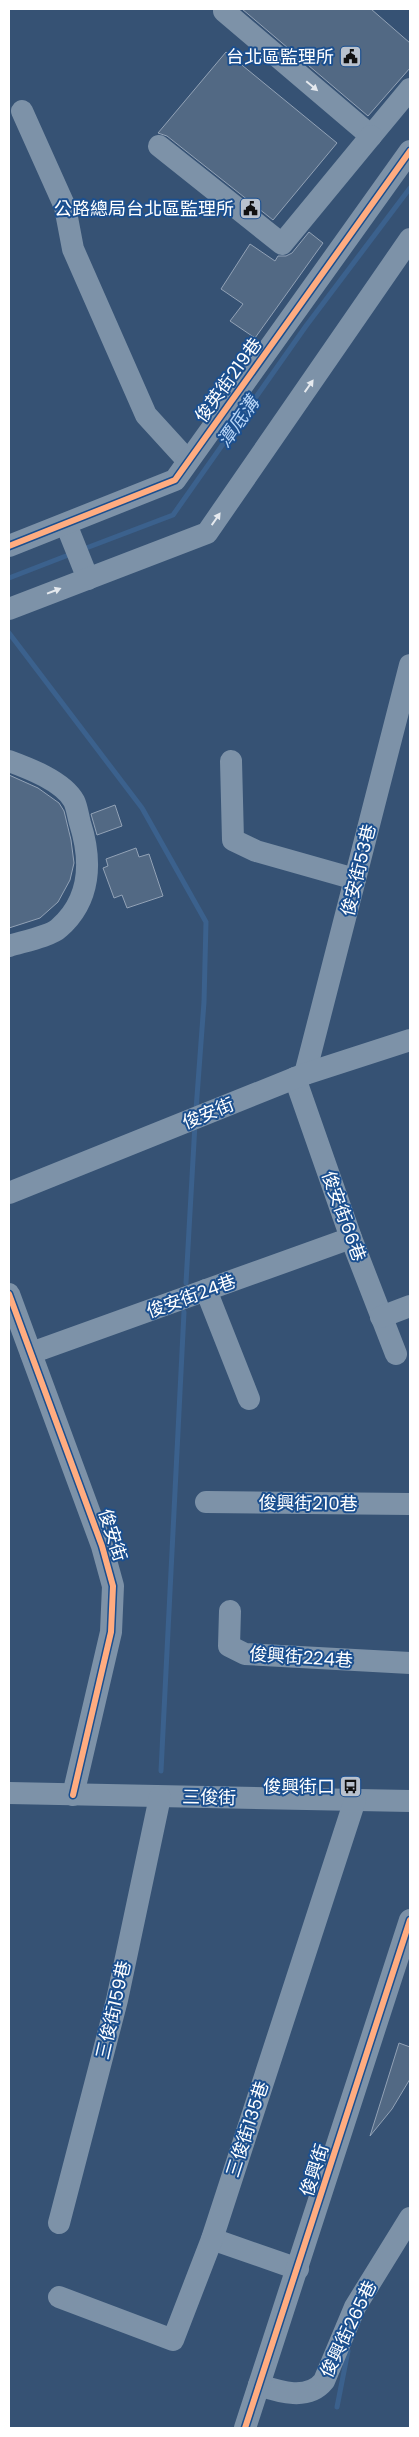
<svg xmlns="http://www.w3.org/2000/svg" width="419" height="2437" font-family="Poppins,'Noto Sans TC',sans-serif">
	<style>
		.lines { fill: none; stroke-linecap: round; stroke-linejoin: round }
		.stream { stroke: #3b618d; stroke-width: 5 }
		.building { fill: #526984; stroke: #92a2b6 }
		.minor { stroke: #7d92a8; stroke-width: 22 }
		.cycleway-casing { stroke: #1b4f8f; stroke-width: 9 }
		.cycleway { stroke: #ffac80; stroke-width: 6 }
		.oneway { fill: #e5e9ee }
		.labels { text-anchor: middle; dominant-baseline: central; stroke-width: 4; stroke-linejoin: round; paint-order: stroke }
		.poi-label { font-size: 18px; fill: #fff; stroke: #1b4f8f; text-anchor: end }
		.street-label { font-size: 18px; fill: #fff; stroke: #1b4f8f }
		.water-label { font-size: 19px; font-style: italic; fill: #b5d3f5; stroke: #1b4f8f }
	</style>
	<rect width="100%" height="100%" fill="#365274"/>
	<g class="lines">
		<g class="stream">
			<path d="M81,550L173,515L306,326L410,188"/>
			<path d="M9,578L71,554"/>
			<path d="M9,633L142,808L206,922L204,1002L196,1110"/>
			<path d="M186,1283L195,1124"/>
			<path d="M161,1771L184,1312"/>
			<path d="M337,2407L348,2351"/>
		</g>
	</g>
	<g class="building">
		<path d="M242,9H371L410,43V68L368,116Z"/>
		<path d="M226,52L337,143L273,220L167,136L158,133Z"/>
		<path d="M309,232L323,243L255,338L230,321L243,304L221,289L250,244L275,261L278,256H286L292,253Z"/>
		<path d="M9,775L38,788L59,803L64,811L71,840L74,863L70,880L58,902L40,918L9,928Z"/>
		<path d="M115,805L122,826L97,835L91,814Z"/>
		<path d="M136,848L139,857L149,854L163,896L127,908L122,895L114,898L103,868L108,866L106,859Z"/>
		<path d="M399,2043L410,2047V2079L392,2109L370,2136Z"/>
	</g>
	<g class="lines">
		<g class="minor">
			<path d="M226,9L224,11L371,136L410,89"/>
			<path d="M22,111L65,207L73,249L146,415L188,461"/>
			<path d="M159,146L282,244L371,136"/>
			<path d="M66,524L88,579"/>
			<path d="M9,546L175,480L410,151"/>
			<path d="M9,609L207,533L410,239"/>
			<path d="M9,761C28,768 63,781 74,801C77,807 78,816 80,823C92,861 91,900 59,928C51,936 21,942 9,946"/>
			<path d="M231,761L233,840L256,851L355,879"/>
			<path d="M305,1074L410,665"/>
			<path d="M295,1078L351,1238L396,1354"/>
			<path d="M9,1193L305,1074L410,1040"/>
			<path d="M206,1290L249,1399"/>
			<path d="M9,1294L102,1546L113,1586L111,1632L73,1795"/>
			<path d="M381,1317L410,1306"/>
			<path d="M31,1353L351,1238"/>
			<path d="M206,1502L410,1504"/>
			<path d="M230,1611L229,1646L245,1654L410,1663"/>
			<path d="M9,1793L410,1801"/>
			<path d="M59,2223L117,2000L160,1797"/>
			<path d="M212,2239L298,2269"/>
			<path d="M59,2297L173,2340L212,2239L355,1800"/>
			<path d="M259,2385C280,2392 308,2401 324,2381L355,2307L410,2218"/>
			<path d="M245,2428L410,1920"/>
		</g>
		<defs>
			<g id="cycleway">
				<path d="M9,546L175,480L410,151"/>
				<path d="M9,1294L102,1546L113,1586L111,1632L73,1795"/>
				<path d="M245,2428L410,1920"/>
			</g>
		</defs>
		<use href="#cycleway" class="cycleway-casing"/>
		<use href="#cycleway" class="cycleway"/>
	</g>
	<defs><path id="oneway-solid" d="M-6-.8H1V-3.2L6.5 0L1 3.2V.8H-6Z" transform="scale(1.25)"/></defs>
	<g class="oneway">
		<use href="#oneway-solid" transform="translate(312 86) rotate(40)"/>
		<use href="#oneway-solid" transform="translate(309 386) rotate(-55)"/>
		<use href="#oneway-solid" transform="translate(216 519) rotate(-55)"/>
		<use href="#oneway-solid" transform="translate(54 591) rotate(-21)"/>
	</g>
	<defs>
		<symbol id="civic-square" viewBox="-11 -11 22 22"><rect x="-9" y="-9" width="18" height="18" rx="4" fill="#b9c2ce" stroke="#1b4f8f"/><path d="M-.6-6.5H3V-4.5H.6V-3L4-1V1h2V6H-6V1h2V-1L-.6-3ZM-1.2 2.5V6h2.4V2.5Z" fill="#111"/></symbol>
		<symbol id="bus-square" viewBox="-11 -11 22 22"><rect x="-9" y="-9" width="18" height="18" rx="4" fill="#b9c2ce" stroke="#1b4f8f"/><path d="M-5-6H5V4H4V6H2V4H-2V6H-4V4H-5ZM-3.5-4V0h7V-4ZM-3.5 1.2v1.5H-2V1.2ZM2 1.2v1.5H3.5V1.2Z" fill="#111"/></symbol>
	</defs>
	<g fill-rule="evenodd">
		<use href="#civic-square" x="338" y="44" width="25" height="25"/>
		<use href="#civic-square" x="238" y="196" width="25" height="25"/>
		<use href="#bus-square" x="338" y="1774" width="25" height="25"/>
	</g>
	<g class="labels">
		<g class="poi-label">
			<text x="334" y="56">台北區監理所</text>
			<text x="234" y="208">公路總局台北區監理所</text>
			<text x="335" y="1786">俊興街口</text>
		</g>
		<g class="street-label">
			<text transform="translate(228 380) rotate(-54)">俊英街219巷</text>
			<text transform="translate(358 870) rotate(-76)">俊安街53巷</text>
			<text transform="translate(208 1113) rotate(-22)">俊安街</text>
			<text transform="translate(344 1216) rotate(70)">俊安街66巷</text>
			<text transform="translate(191 1296) rotate(-20)">俊安街24巷</text>
			<text transform="translate(308 1503) rotate(1)">俊興街210巷</text>
			<text transform="translate(113 1535) rotate(72)">俊安街</text>
			<text transform="translate(301 1657) rotate(4)">俊興街224巷</text>
			<text transform="translate(209 1797) rotate(1)">三俊街</text>
			<text transform="translate(113 2010) rotate(-77)">三俊街159巷</text>
			<text transform="translate(247 2129) rotate(-72)">三俊街135巷</text>
			<text transform="translate(314 2170) rotate(-72)">俊興街</text>
			<text transform="translate(348 2329) rotate(-64)">俊興街265巷</text>
		</g>
		<g class="water-label">
			<text transform="translate(238 422) rotate(-55)">潭底溝</text>
		</g>
	</g>
	<rect width="419" height="2437" fill="none" stroke="#ffffff" stroke-width="20"/>
</svg>
